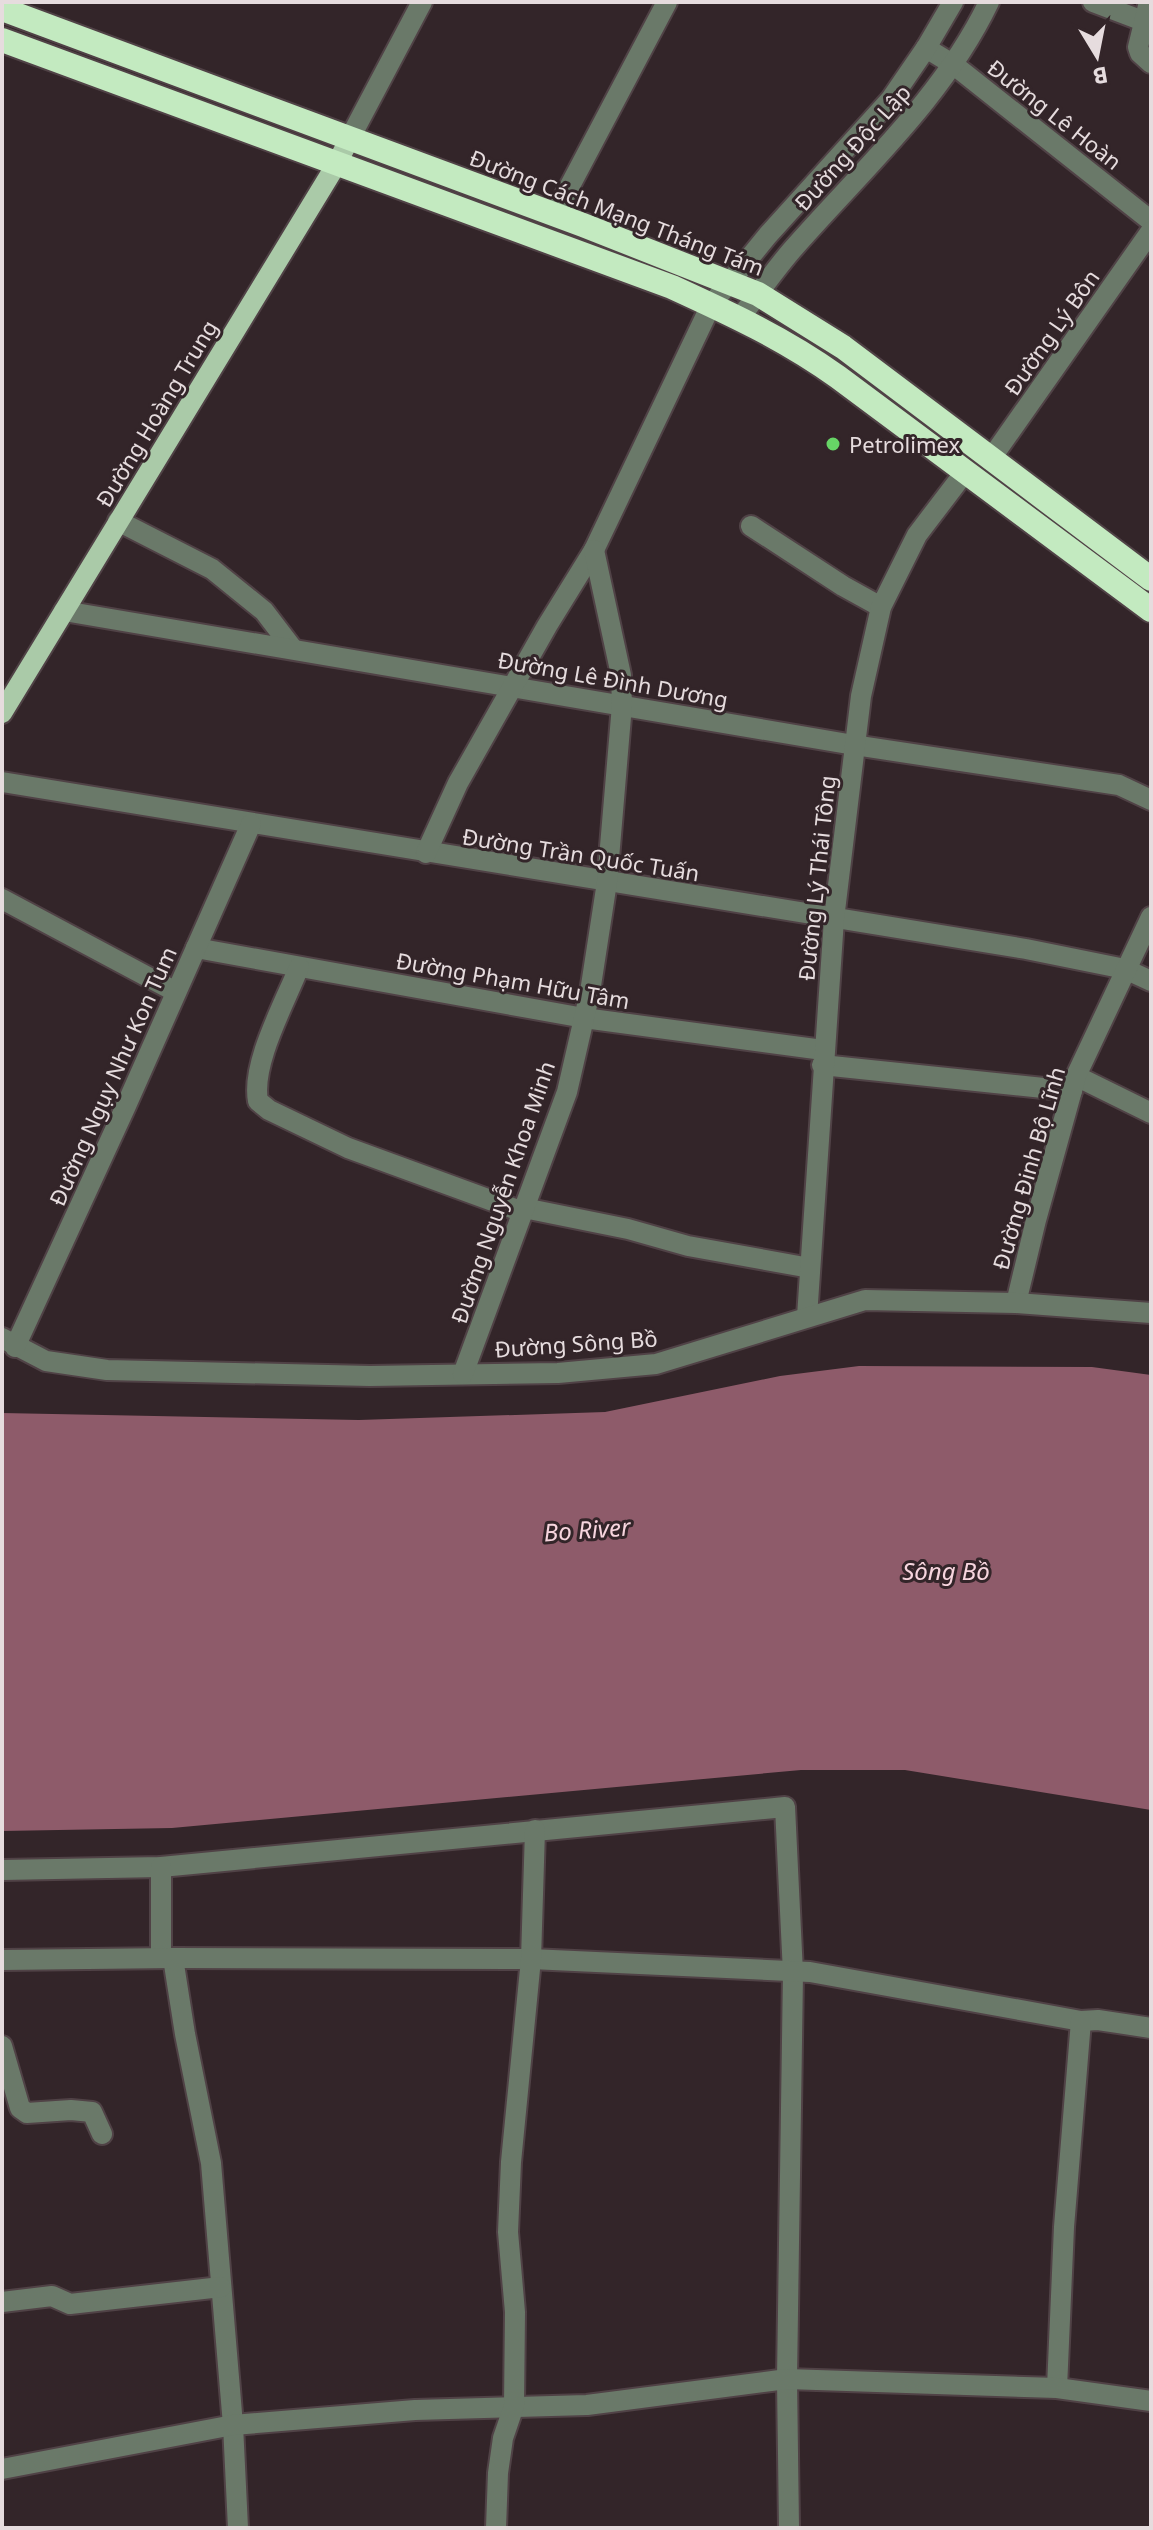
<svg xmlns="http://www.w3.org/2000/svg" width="1153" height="2530" font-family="'Noto Sans',sans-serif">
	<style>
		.water { fill: #8e5b6a }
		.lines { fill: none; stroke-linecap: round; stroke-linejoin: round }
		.minor-casing { stroke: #504246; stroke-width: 24 }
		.major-casing { stroke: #504246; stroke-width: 24 }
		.highway-casing { stroke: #504246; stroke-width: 28 }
		.minor { stroke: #6a7969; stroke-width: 20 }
		.major { stroke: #aacaa8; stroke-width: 20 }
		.highway { stroke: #c3eac0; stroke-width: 24 }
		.poi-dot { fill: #67d466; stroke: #332529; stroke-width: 3 }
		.labels { text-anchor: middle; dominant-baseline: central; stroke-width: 6; stroke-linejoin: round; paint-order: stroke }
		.street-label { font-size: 22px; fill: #e6dcde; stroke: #332529 }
		.poi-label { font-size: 22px; fill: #e6dcde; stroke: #332529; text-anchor: start }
		.water-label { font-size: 24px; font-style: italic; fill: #f7d5de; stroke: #332529 }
	</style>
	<rect width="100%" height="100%" fill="#332529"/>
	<path class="water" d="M859,1366L1092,1367L1151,1375V1810L905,1770H801L172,1828L2,1831V1413L359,1420L605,1412L780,1376Z"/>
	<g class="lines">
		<defs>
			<g id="minor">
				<path d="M1093,2L1143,21"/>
				<path d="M1149,2L1138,47L1140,53L1151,63"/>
				<path d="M926,48L954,65L1151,221"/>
				<path d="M350,138L422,2"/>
				<path d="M555,214L667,2"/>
				<path d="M740,318C757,295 774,271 792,250C861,171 943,98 989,2"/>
				<path d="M990,460L1151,231"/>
				<path d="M118,521L212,569L264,611L293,649"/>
				<path d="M751,526L843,586L881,607"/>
				<path d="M64,611L854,745L1119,785L1151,800"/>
				<path d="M2,782L1026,949L1125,969L1151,981"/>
				<path d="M426,853L458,783L547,626L594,550L711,305L768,235L891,99L926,48L953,2"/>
				<path d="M2,899L176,992"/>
				<path d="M196,948L584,1018L823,1050"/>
				<path d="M299,967C285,1003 251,1063 258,1101L269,1110L348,1148L523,1212"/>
				<path d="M822,1065L1072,1091"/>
				<path d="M1076,1076L1151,1113"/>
				<path d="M524,1208L628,1229L688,1246L810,1268"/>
				<path d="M1016,1303L1036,1220L1076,1076L1151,917"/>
				<path d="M807,1317L834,919L861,696L881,607L917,535L965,472"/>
				<path d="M2,1338L46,1361L107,1370L370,1376L558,1373L656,1364L865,1300L1016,1303L1151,1313"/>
				<path d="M15,1347L125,1108L251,824"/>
				<path d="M463,1374L567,1092L590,992L607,882L622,705L621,675L594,550"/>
				<path d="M2,1870L161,1867L785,1807L793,1973L787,2379L789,2528"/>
				<path d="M161,1958V1867"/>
				<path d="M173,1958L185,2034L211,2163L233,2425L238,2528"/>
				<path d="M2,1960L173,1958L531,1959L810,1972L1081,2021L1098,2020L1151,2028"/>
				<path d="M2,2046L20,2108L27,2113L71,2110L92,2112L102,2134"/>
				<path d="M2,2302L52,2296L70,2304L221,2287"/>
				<path d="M1057,2388L1064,2227L1081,2021"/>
				<path d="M2,2469L233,2425L415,2410L587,2405L787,2379L1057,2388L1151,2401"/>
				<path d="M496,2528L498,2473L503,2438L514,2406L515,2312L508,2232L511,2162L531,1959L535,1830"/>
			</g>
			<path id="major" d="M2,713L336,165L350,138"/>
			<g id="highway">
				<path d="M2,9L583,225L758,294L843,347L1151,579"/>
				<path d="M2,40L672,287C731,314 785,339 838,377L1151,610"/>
			</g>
		</defs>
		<use href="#minor" class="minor-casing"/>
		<use href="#major" class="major-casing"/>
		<use href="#highway" class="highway-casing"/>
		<use href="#minor" class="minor"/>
		<use href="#major" class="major"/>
		<use href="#highway" class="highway"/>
	</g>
	<circle class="poi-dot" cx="833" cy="444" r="8"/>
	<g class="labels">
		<g class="street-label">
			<text transform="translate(1055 114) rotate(38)">Đường Lê Hoàn</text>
			<text transform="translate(852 147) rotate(-48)">Đường Độc Lập</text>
			<text transform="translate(617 212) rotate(21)">Đường Cách Mạng Tháng Tám</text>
			<text transform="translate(1051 332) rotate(-55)">Đường Lý Bôn</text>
			<text transform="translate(156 413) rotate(-59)">Đường Hoàng Trung</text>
			<text transform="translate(613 679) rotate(10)">Đường Lê Đình Dương</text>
			<text transform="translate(581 854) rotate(9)">Đường Trần Quốc Tuấn</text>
			<text transform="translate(816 878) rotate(-84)">Đường Lý Thái Tông</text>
			<text transform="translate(513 980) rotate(10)">Đường Phạm Hữu Tâm</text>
			<text transform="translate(112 1076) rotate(-66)">Đường Ngụy Như Kon Tum</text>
			<text transform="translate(1028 1168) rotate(-74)">Đường Đinh Bộ Lĩnh</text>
			<text transform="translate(502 1192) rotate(-71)">Đường Nguyễn Khoa Minh</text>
			<text transform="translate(576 1343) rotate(-4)">Đường Sông Bồ</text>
		</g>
		<g class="poi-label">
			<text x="849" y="444">Petrolimex</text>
		</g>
		<g class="water-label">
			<text transform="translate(587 1529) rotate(-4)">Bo River</text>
			<text x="946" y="1570">Sông Bồ</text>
		</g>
	</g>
	<rect width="1153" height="2530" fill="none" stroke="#e6dcde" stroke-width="8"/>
	<g transform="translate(1097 56) rotate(170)" stroke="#332529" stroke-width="6" paint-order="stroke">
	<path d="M0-6L14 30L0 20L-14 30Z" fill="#e6dcde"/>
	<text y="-12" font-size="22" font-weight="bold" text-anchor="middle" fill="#e6dcde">B</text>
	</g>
</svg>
